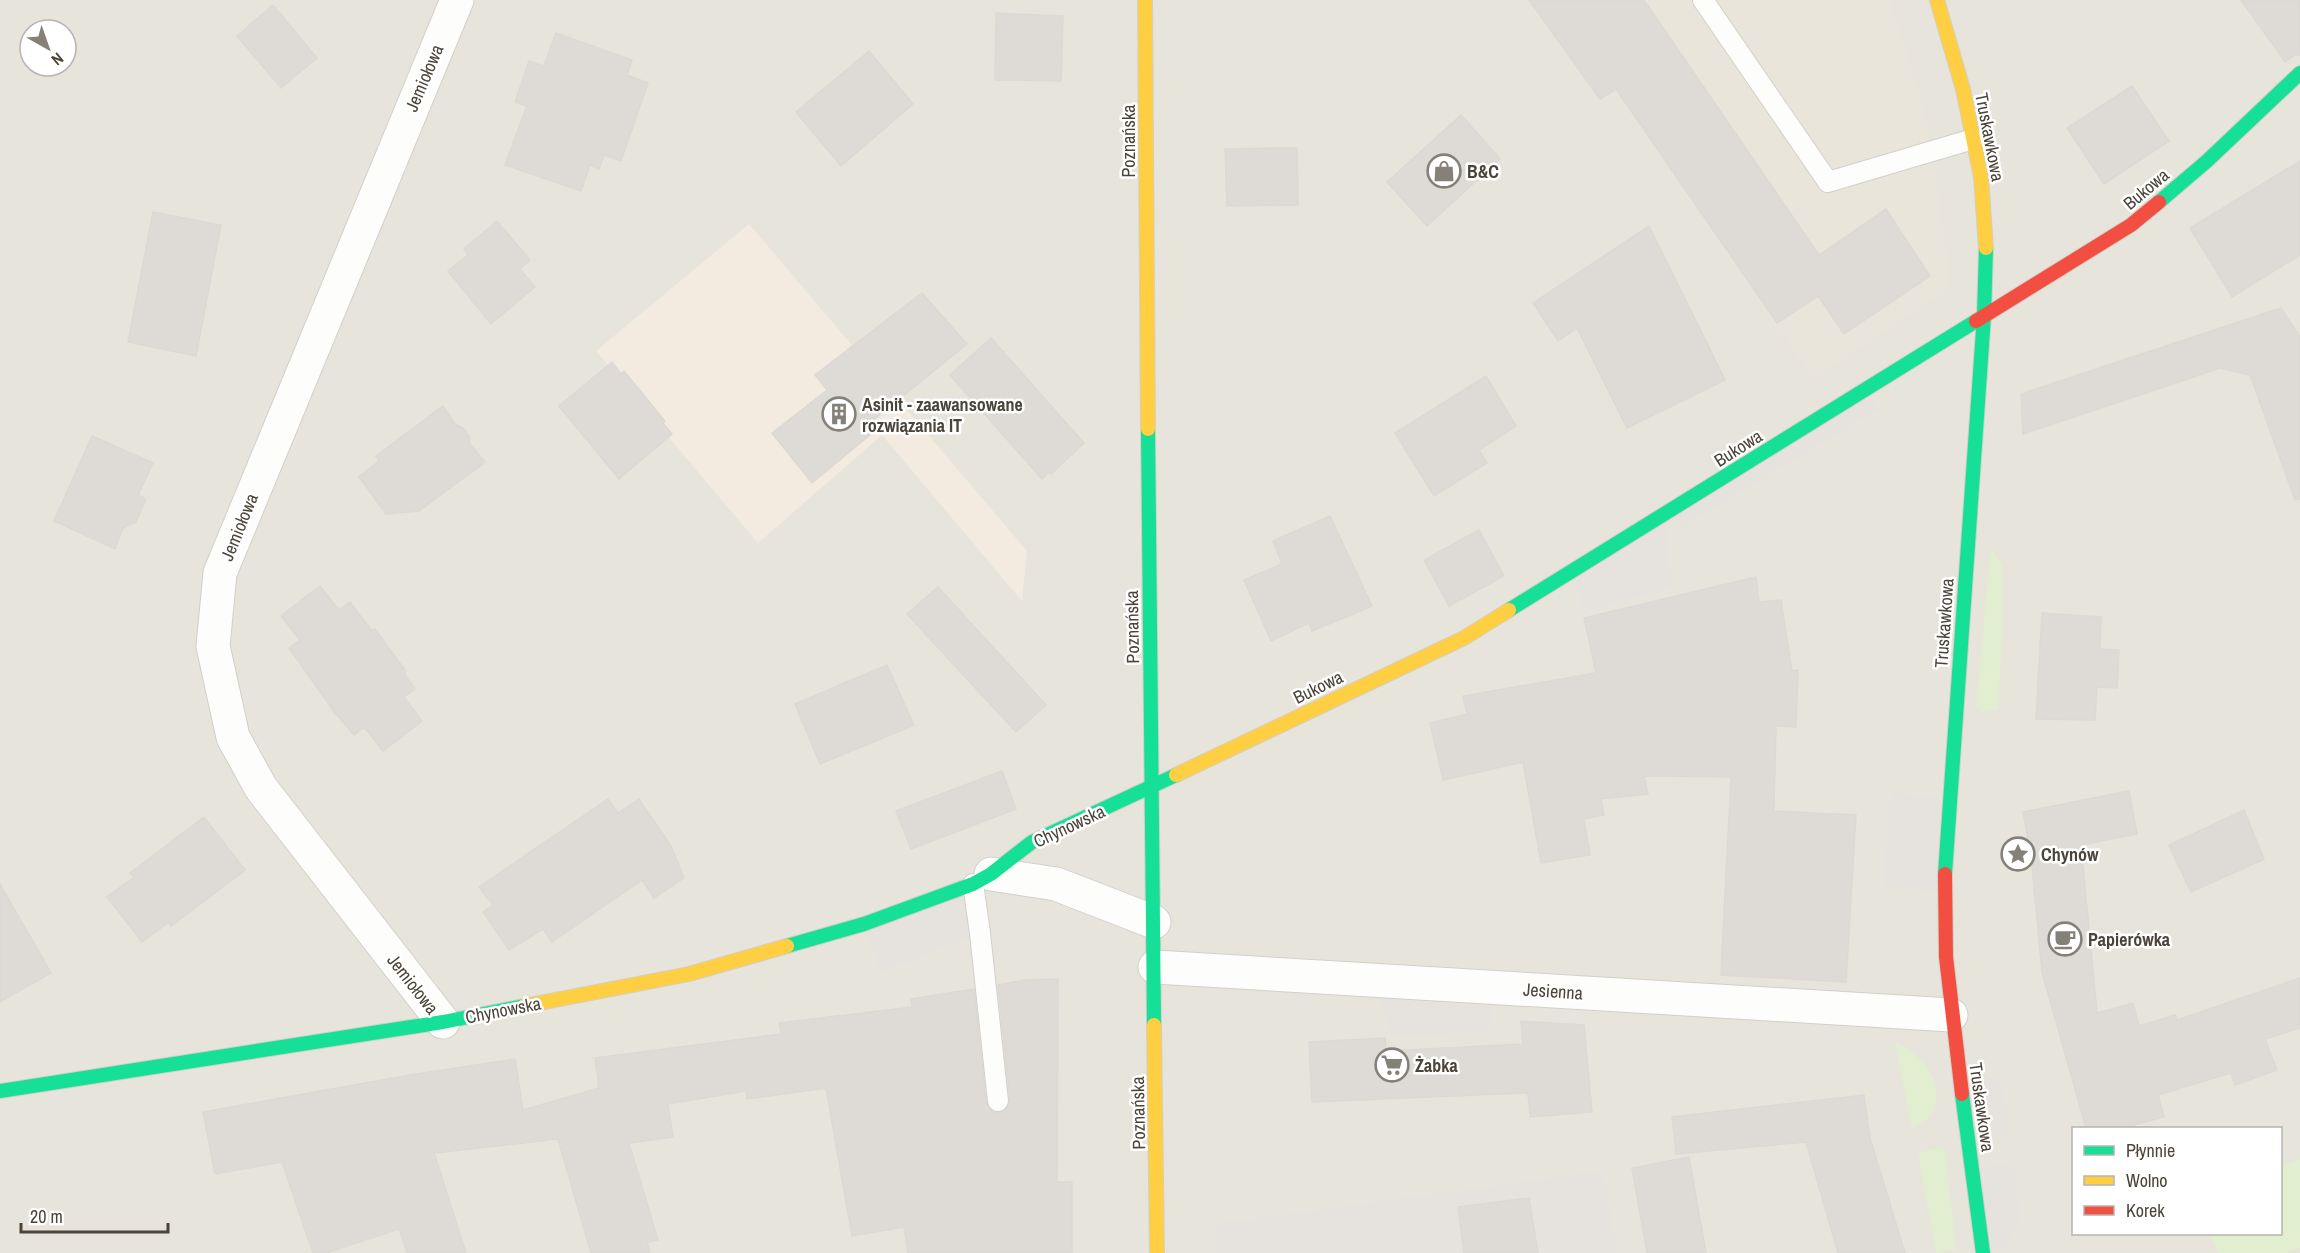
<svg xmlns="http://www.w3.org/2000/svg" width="2300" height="1253" font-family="'Archivo Narrow',sans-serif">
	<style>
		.residential { fill: #e7e4dc; fill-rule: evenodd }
		.commercial { fill: #f3ebdf }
		.industrial { fill: #e6e2de }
		.education { fill: #eae5da }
		.green { fill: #e1eecf }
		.parking { fill: #e6e3df }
		.building { fill: #dedbd6; stroke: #dcd9d4; stroke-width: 1.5 }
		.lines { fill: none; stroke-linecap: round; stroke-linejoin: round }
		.lane-casing { stroke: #d2d0cb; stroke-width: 22 }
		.street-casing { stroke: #d2d0cb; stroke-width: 35 }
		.fast-casing { stroke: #d3cfc5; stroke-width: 16 }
		.slow-casing { stroke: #d3cfc5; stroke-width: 16 }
		.jam-casing { stroke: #d3cfc5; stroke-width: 16 }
		.lane { stroke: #fdfdfc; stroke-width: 20 }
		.street { stroke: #fdfdfc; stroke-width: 33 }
		.fast { stroke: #16e098; stroke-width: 14 }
		.slow { stroke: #ffcf43; stroke-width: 14 }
		.jam { stroke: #f24e42; stroke-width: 14 }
		.labels { text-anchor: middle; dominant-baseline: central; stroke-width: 5; stroke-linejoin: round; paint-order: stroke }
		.street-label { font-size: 18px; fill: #4b4439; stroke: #fff }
		.poi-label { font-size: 18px; font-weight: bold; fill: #4b4439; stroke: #fff; text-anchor: start }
	</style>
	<rect width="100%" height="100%" fill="#f4f2ee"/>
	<path class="residential" d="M0,0H2300V1253H0ZM30,30H66V66H30ZM2074,1128H2280V1234H2074Z"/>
	<path class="commercial" d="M749,224L1027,551L1022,601L882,435L758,543L596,351Z"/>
	<path class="industrial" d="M1603,1171L1617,1253H1218L1214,1224Z"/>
	<path class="education" d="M1529,0H1890L1929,127L1950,274L1949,285L1941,293L1813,379L1616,89L1600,99Z"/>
	<g class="green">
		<path d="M1991,549L2002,564L2003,627L1998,710L1983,712L1976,706Z"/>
		<path d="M1895,1042C1916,1052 1937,1070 1936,1096C1936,1105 1935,1111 1929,1118C1924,1122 1917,1125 1912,1128Z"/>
		<path d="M1944,1146L1956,1249L1936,1253L1918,1153Z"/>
		<path d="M2300,1159V1247L2287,1253H2218L2209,1234H2280L2281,1167Z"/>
	</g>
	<g class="parking">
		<path d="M1866,390L1879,410L1681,528L1676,507Z"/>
		<path d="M1664,514L1672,587L1582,614L1575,569Z"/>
		<path d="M1891,792L1949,798L1944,892L1882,887Z"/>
		<path d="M973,884L980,933L881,973L864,924Z"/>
		<path d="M1375,980L1495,987L1489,1032L1391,1036Z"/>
		<path d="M1956,1052L2002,1086L2010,1133L1968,1142Z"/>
		<path d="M2013,1164L2021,1214L2008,1245L1994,1253L1972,1169Z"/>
	</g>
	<g class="building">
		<path d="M1529,0H1644L1819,255L1886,209L1930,276L1844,334L1818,296L1777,323L1616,89L1600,99Z"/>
		<path d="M2241,0H2300V55H2295L2285,62Z"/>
		<path d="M273,5L317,58L281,88L237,36Z"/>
		<path d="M996,13L1063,16L1061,81L995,80Z"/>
		<path d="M556,33L632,60L627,75L648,83L621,161L604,155L599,169L590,165L581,191L505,165L527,106L515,102L529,61L544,66Z"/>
		<path d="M869,51L913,104L841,166L796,112Z"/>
		<path d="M2132,86L2169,141L2104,184L2067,128Z"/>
		<path d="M1461,115L1500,159L1427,226L1387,182Z"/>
		<path d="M1297,148L1298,205L1227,206L1225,149Z"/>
		<path d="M2300,161V255L2232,297L2190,228Z"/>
		<path d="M153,212L221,225L196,356L128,342Z"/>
		<path d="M497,221L530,260L520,269L535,287L491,324L448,271L468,255L464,249Z"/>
		<path d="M1649,226L1725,380L1627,428L1577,328L1558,341L1533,303Z"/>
		<path d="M922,293L967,344L864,428L870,435L812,483L772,433L827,390L815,375Z"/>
		<path d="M2281,308L2300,337V499L2295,500L2250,375L2220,368L2023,434L2021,394Z"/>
		<path d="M991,338L1084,443L1051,474L1048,472L1042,479L950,375Z"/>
		<path d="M612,362L621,374L624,371L665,421L663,423L672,434L619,479L559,406Z"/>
		<path d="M1486,376L1516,426L1479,450L1487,463L1434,496L1395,433Z"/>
		<path d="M443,406L455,424L463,428L469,436L470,444L485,462L419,511L386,514L359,477L379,461L376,456Z"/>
		<path d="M92,436L153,463L138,495L146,499L136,522L123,528L115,549L54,521Z"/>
		<path d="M1330,516L1372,606L1312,631L1309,623L1271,641L1244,580L1282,564L1273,541Z"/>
		<path d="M1479,530L1504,576L1449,606L1424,560Z"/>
		<path d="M1756,577L1759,602L1781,600L1792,671L1798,670L1796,727L1776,726L1774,811L1856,815L1846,982L1721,975L1731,777L1644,776L1648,794L1601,799L1604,815L1584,819L1590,855L1541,863L1523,762L1443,780L1430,723L1467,714L1463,696L1596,673L1584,618Z"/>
		<path d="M320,586L339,610L350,602L372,631L375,629L405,670V675L415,689L404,697L422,721L383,751L364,727L354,735L335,713L289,648L300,640L281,616Z"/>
		<path d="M938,587L1046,705L1016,732L907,614Z"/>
		<path d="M2042,613L2101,617L2100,649L2119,650L2117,688L2097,687L2095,720L2036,719Z"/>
		<path d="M887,665L914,725L820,764L795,704Z"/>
		<path d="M1002,771L1016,809L911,849L896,811Z"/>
		<path d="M2129,791L2137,834L2081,845L2097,1013L2133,1003L2139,1026L2175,1015L2177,1020L2300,978V1028L2265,1039L2277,1070L2235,1085L2231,1073L2158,1095L2164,1117L2123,1128H2086L2042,972L2031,856L2023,812Z"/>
		<path d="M608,799L618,813L639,799L671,846L684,878L654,898L642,880L552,942L543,929L509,950L483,912L493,905L479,887Z"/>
		<path d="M2244,810L2264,859L2191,892L2169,845Z"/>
		<path d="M204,817L245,870L171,926L169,922L142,942L107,897L134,877L130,873Z"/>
		<path d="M0,884L51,973L0,1002Z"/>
		<path d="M1058,979L1057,1182H1072V1253H908L904,1227L852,1236L826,1088L747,1099L746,1091L668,1104L673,1137L629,1143L658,1240L647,1242L650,1253H591L558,1139L434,1153L466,1253H407L399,1229L326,1253H313L282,1162L215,1174L203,1112L410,1075L515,1059L523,1110L599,1088L595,1058L781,1034L779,1023L912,1007L911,999L974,989L986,1102L993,1112L1000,1113L1009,1106L1010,1100L998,985L1025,980Z"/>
		<path d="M1521,1021L1584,1025L1592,1112L1530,1117L1528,1093L1312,1102L1309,1042L1385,1038L1386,1051L1523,1044Z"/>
		<path d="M1864,1095L1870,1138L1905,1253H1838L1806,1142L1676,1154L1672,1117Z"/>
		<path d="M1689,1157L1706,1253H1647L1632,1168Z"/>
		<path d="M1529,1198L1538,1253H1464L1458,1207Z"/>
	</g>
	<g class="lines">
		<defs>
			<g id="lane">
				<path d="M1703,0L1828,182L1973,139"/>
				<path d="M973,884L980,933L998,1101"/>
			</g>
			<g id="street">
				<path d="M991,874L1056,884L1154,922"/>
				<path d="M1155,967L1951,1015"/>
				<path d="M443,1022L261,788L233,737L213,646L220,573L457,0"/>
			</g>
			<g id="fast">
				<path d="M2159,202L2207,161L2300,73"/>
				<path d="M1148,429L1154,1025"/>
				<path d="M1509,610L1976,321"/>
				<path d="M1945,874L1984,316L1986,248"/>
				<path d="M787,946L864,924L973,884L991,874L1032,842L1176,775"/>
				<path d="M0,1091L443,1022L524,1006"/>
				<path d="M1962,1094L1983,1253"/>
			</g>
			<g id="slow">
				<path d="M1145,0L1148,429"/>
				<path d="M1937,0L1963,89L1981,177L1986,248"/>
				<path d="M1176,775L1464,638L1509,610"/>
				<path d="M524,1006L689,974L787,946"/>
				<path d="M1154,1025L1157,1253"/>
			</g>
			<g id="jam">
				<path d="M1976,321L2131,225L2159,202"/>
				<path d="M1945,874L1946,957L1962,1094"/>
			</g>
		</defs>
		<use href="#lane" class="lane-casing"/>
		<use href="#street" class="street-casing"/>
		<use href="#fast" class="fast-casing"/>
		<use href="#slow" class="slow-casing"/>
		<use href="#jam" class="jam-casing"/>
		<use href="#lane" class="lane"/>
		<use href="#street" class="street"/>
		<use href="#fast" class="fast"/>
		<use href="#slow" class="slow"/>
		<use href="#jam" class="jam"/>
	</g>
	<defs>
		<symbol id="shop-ring" viewBox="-11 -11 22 22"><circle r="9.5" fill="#fff" stroke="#868178" stroke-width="1.5"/><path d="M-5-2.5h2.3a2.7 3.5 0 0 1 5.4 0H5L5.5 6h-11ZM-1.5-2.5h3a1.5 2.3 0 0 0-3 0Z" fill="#868178"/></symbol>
		<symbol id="building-ring" viewBox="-11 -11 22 22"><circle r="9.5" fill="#fff" stroke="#868178" stroke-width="1.5"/><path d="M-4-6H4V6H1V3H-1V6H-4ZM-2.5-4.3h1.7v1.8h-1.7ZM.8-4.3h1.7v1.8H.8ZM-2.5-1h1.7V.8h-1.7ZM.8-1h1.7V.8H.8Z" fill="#868178"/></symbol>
		<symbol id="sight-ring" viewBox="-11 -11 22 22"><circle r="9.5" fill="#fff" stroke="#868178" stroke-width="1.5"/><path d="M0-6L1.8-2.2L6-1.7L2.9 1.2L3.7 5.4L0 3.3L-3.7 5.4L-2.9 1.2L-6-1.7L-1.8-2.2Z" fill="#868178"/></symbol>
		<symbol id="cafe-ring" viewBox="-11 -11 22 22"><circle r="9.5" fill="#fff" stroke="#868178" stroke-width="1.5"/><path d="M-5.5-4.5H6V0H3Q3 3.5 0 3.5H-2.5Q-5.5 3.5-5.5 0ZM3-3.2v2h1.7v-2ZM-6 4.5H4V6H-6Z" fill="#868178"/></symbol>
		<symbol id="supermarket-ring" viewBox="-11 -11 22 22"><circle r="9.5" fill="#fff" stroke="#868178" stroke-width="1.5"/><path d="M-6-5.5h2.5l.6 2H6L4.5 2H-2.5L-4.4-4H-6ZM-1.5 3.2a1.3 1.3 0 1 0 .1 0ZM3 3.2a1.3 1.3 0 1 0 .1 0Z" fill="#868178"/></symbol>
	</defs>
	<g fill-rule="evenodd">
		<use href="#shop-ring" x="1425" y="152" width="38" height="38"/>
		<use href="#building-ring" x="820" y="395" width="38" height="38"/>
		<use href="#sight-ring" x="1999" y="835" width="38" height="38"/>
		<use href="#cafe-ring" x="2046" y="920" width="38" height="38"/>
		<use href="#supermarket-ring" x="1373" y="1046" width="38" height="38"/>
	</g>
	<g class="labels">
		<g class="street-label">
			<text transform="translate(424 78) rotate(-67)">Jemiołowa</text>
			<text transform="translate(1990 137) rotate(79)">Truskawkowa</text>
			<text transform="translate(1128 141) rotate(-90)">Poznańska</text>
			<text transform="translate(2146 189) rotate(-40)">Bukowa</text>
			<text transform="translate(1738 448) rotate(-32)">Bukowa</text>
			<text transform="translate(239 527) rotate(-68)">Jemiołowa</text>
			<text transform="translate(1944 623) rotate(-86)">Truskawkowa</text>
			<text transform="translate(1132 627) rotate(-91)">Poznańska</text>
			<text transform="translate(1318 687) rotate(-26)">Bukowa</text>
			<text transform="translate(1069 826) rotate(-25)">Chynowska</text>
			<text transform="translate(413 984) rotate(52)">Jemiołowa</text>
			<text transform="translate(1553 991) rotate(4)">Jesienna</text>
			<text transform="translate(503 1010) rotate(-11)">Chynowska</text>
			<text transform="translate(1982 1107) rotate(82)">Truskawkowa</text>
			<text transform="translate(1138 1113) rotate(-91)">Poznańska</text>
		</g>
		<g class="poi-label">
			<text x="1467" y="171">B&amp;C</text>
			<text x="862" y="404">Asinit - zaawansowane<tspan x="862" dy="21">rozwiązania IT</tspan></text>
			<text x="2041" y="854">Chynów</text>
			<text x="2088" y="939">Papierówka</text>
			<text x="1415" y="1065">Żabka</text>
		</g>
	</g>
	<rect x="2072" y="1127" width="210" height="108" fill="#ffffff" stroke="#b7b4b0" stroke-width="1.5"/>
	<rect x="2084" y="1146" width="30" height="9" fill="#16e098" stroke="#b7b4b0" stroke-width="1.5"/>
	<text x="2126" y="1157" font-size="18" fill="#4b4439">Płynnie</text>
	<rect x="2084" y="1176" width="30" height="9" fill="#ffcf43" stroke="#b7b4b0" stroke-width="1.5"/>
	<text x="2126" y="1187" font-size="18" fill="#4b4439">Wolno</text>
	<rect x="2084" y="1206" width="30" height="9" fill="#f24e42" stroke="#b7b4b0" stroke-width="1.5"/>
	<text x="2126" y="1217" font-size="18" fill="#4b4439">Korek</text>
	<g transform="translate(48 48) rotate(140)"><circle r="28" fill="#ffffff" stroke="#b7b4b0" stroke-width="1.5"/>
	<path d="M0-4.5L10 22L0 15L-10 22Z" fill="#868178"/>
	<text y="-9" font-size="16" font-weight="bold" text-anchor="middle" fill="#4b4439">N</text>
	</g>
	<path d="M21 1223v9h147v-9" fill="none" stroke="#4b4439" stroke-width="3"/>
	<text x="30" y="1223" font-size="18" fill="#4b4439" stroke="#ffffff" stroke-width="4.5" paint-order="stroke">20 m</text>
</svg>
